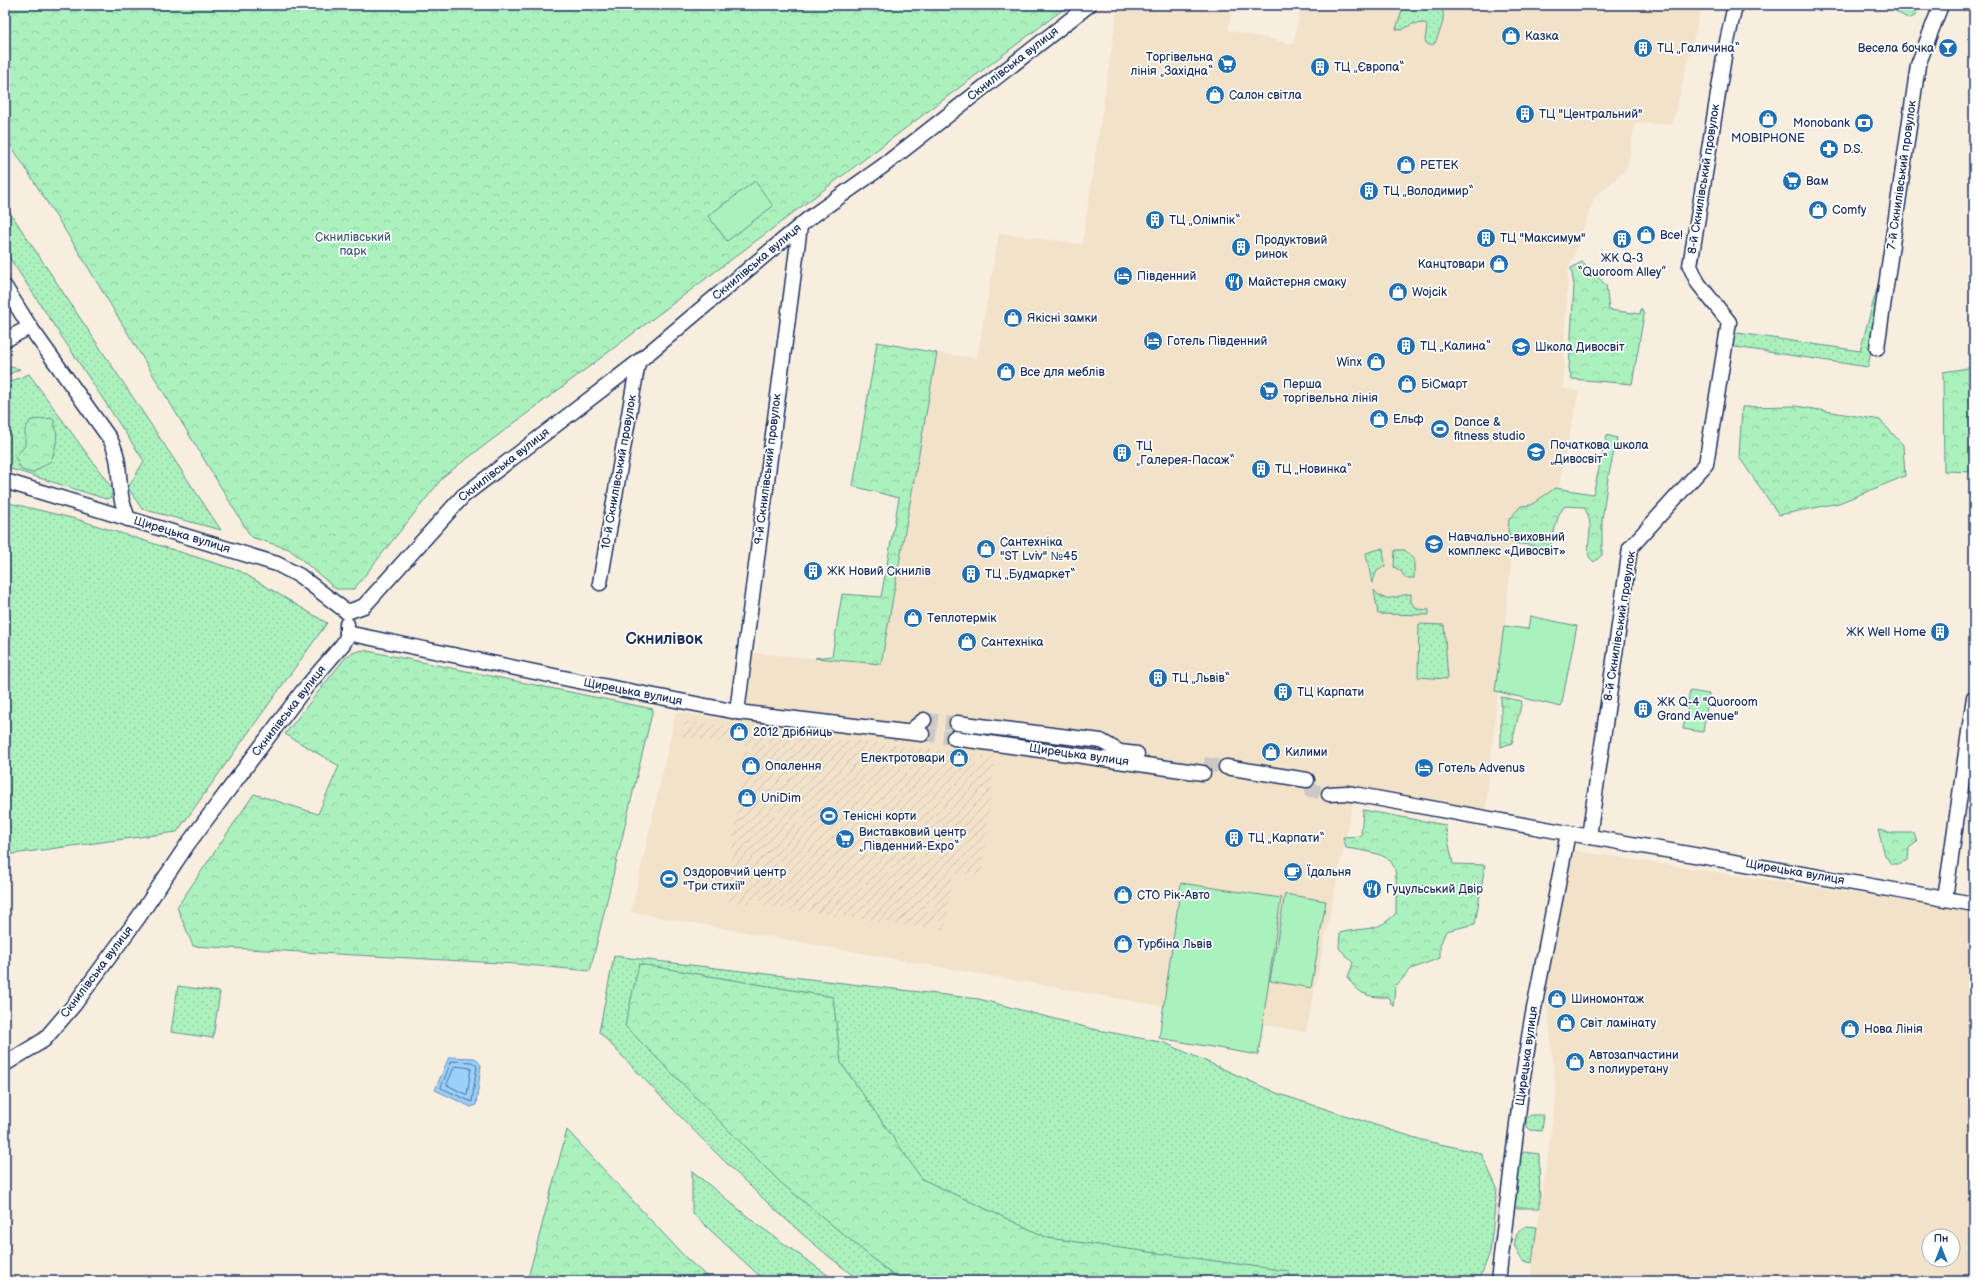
<svg xmlns="http://www.w3.org/2000/svg" width="1979" height="1286" font-family="'Balsamiq Sans',sans-serif">
	<style>
		.built { fill: #f2e2ca; fill-rule: evenodd }
		.industrial { fill: url(#industrial-furrows) }
		.grass { fill: url(#grass-dots); stroke: #63908e }
		.forest { fill: url(#forest-crowns); stroke: #63908e }
		.garden { fill: #abf1bd; stroke: #63908e }
		.water { fill: #9ad0f9; stroke: #6790bb }
		.lines { fill: none; stroke-linecap: round; stroke-linejoin: round }
		.shore { stroke: #4e6f9c; stroke-width: 1 }
		.street-tunnel { stroke: #cbc8c6; stroke-width: 14; stroke-dasharray: 14 7; stroke-linecap: butt }
		.street-casing { stroke: #1b2f5e; stroke-width: 17 }
		.street { stroke: #fff; stroke-width: 14 }
		.labels { text-anchor: middle; dominant-baseline: central; stroke-width: 3.5; stroke-linejoin: round; paint-order: stroke }
		.poi-label { font-size: 12px; fill: #1b2f5e; stroke: #fff; text-anchor: start }
		.street-label { font-size: 12px; fill: #1b2f5e; stroke: #fff }
		.park-label { font-size: 12px; fill: #3f6076; stroke: #fff }
		.district-label { font-size: 16px; font-weight: bold; fill: #1b2f5e; stroke: #fff }
	</style>
	<defs>
		<pattern id="industrial-furrows" width="10" height="10" patternUnits="userSpaceOnUse"><rect width="10" height="10" fill="#f2e2ca"/><path d="M-1 1l2-2M0 10L10 0M9 11l2-2" fill="none" stroke="#cfc2b0"/></pattern>
		<pattern id="grass-dots" width="8" height="8" patternUnits="userSpaceOnUse"><rect width="8" height="8" fill="#abf1bd"/><path d="M2 2h.1M6 6h.1" fill="none" stroke="#93cfa5" stroke-width="1.8" stroke-linecap="round"/></pattern>
		<pattern id="forest-crowns" width="20" height="18" patternUnits="userSpaceOnUse"><rect width="20" height="18" fill="#abf1bd"/><path d="M2 6a3 3 0 1 1 6 0M12 15a3 3 0 1 1 6 0" fill="none" stroke="#93cfa5"/></pattern>
	</defs>
	<rect width="100%" height="100%" fill="#f7eee0"/>
	<filter id="ink" filterUnits="userSpaceOnUse"><feTurbulence type="fractalNoise" baseFrequency=".025" numOctaves="2"/><feDisplacementMap in="SourceGraphic" scale="8" xChannelSelector="R" yChannelSelector="G"/><feConvolveMatrix kernelMatrix="1 2 1 2 8 2 1 2 1" color-interpolation-filters="sRGB"/></filter>
	<g filter="url(#ink)">
		<g class="built">
			<path d="M1118,5H1233L1228,30L1293,44L1301,5H1702L1672,125L1635,123L1627,169L1595,197L1568,271L1563,388L1579,391L1556,500L1515,526L1484,826L1353,801L1306,1032L631,912L676,712L745,722L753,653L881,664L937,353L977,358L999,233L1082,244Z"/>
			<path d="M1570,850L1974,911V1281H1530L1556,1097L1545,978ZM1929,1236H1953V1260H1929Z"/>
		</g>
		<path class="industrial" d="M685,721L996,757L981,876L953,873L945,930L725,901L745,745L683,737Z"/>
		<g class="grass">
			<path d="M1404,5H1439C1449,15 1439,32 1435,43L1432,45H1428L1425,41L1427,26L1425,23L1412,24L1402,30L1396,29Z"/>
			<path d="M5,205L221,530L142,509L128,488L144,461L5,251Z"/>
			<path d="M1889,244L1868,367L1729,346L1732,338L1738,333L1860,351Z"/>
			<path d="M5,366L20,369L5,376Z"/>
			<path d="M29,374L111,487L113,493L110,498L106,499L5,467V384Z"/>
			<path d="M5,502L76,519L240,571L327,623L177,832L5,855Z"/>
			<path d="M1383,548L1385,566L1377,571L1372,583L1366,553Z"/>
			<path d="M1395,550H1405L1414,560V578H1405L1401,571L1394,567Z"/>
			<path d="M1374,590C1385,605 1396,595 1411,594V602L1417,609L1429,610V615L1378,614Z"/>
			<path d="M1419,624L1444,625L1448,679L1418,677Z"/>
			<path d="M614,956L979,999L1093,1029L1165,1043L1279,1094L1422,1140L1481,1153L1497,1188L1490,1252L1479,1281H860C764,1208 682,1118 599,1032Z"/>
			<path d="M178,986L220,992L213,1038L171,1032Z"/>
			<path d="M1531,1115H1544L1542,1131L1531,1130L1527,1127L1526,1119Z"/>
			<path d="M1524,1152L1539,1154L1540,1208H1515L1511,1200L1518,1156Z"/>
			<path d="M692,1171L758,1225L836,1281H765L692,1213Z"/>
			<path d="M1526,1226L1537,1227L1532,1263L1523,1261L1514,1245L1517,1234Z"/>
		</g>
		<g class="forest">
			<path d="M5,5H1069L444,476L354,589H336L289,549L251,537L80,254L5,136Z"/>
			<path d="M1885,5H1918L1916,6V15L1909,19Z"/>
			<path d="M1582,262L1606,285L1609,310L1640,314L1641,308L1644,315L1632,384L1572,379L1569,369L1574,285L1571,268Z"/>
			<path d="M877,342L937,353L881,664L815,658L832,656L842,594L881,597L899,498L853,486Z"/>
			<path d="M1974,367V472L1944,471L1943,372Z"/>
			<path d="M1796,406L1880,420L1903,445L1905,476L1839,503L1779,515L1739,457L1742,407Z"/>
			<path d="M53,418C59,435 57,444 51,461L32,473L22,470L15,457L25,446V429L31,420Z"/>
			<path d="M1607,435L1617,438L1608,478L1602,520V555L1594,562L1589,557C1586,536 1596,528 1584,507L1565,506L1559,514L1549,550L1530,545L1512,543L1508,531L1509,519L1521,506L1531,505L1555,488L1593,494Z"/>
			<path d="M363,650L653,709L590,971L517,964L193,946L177,907L254,794L318,814L339,766L285,734L345,658L352,653Z"/>
			<path d="M1501,697L1522,701L1512,743L1501,747Z"/>
			<path d="M1363,810L1445,825L1453,864L1485,865L1475,924L1446,931L1440,945V958L1411,969L1395,987L1393,1007L1388,997C1369,998 1357,994 1348,977L1353,963L1339,948L1340,933C1365,926 1376,934 1396,913C1396,861 1403,856 1346,848L1343,837L1361,836Z"/>
			<path d="M1878,830L1893,833H1914L1917,842L1909,848L1908,860L1898,864H1891L1885,855Z"/>
			<path d="M639,964L833,997L841,1063L922,1179L1048,1238L1288,1271L1291,1281H900L780,1182L625,1026Z"/>
			<path d="M567,1130L686,1258L712,1281H547L528,1278Z"/>
		</g>
		<g class="garden">
			<path d="M755,181L773,206L727,241L708,216Z"/>
			<path d="M1530,616L1577,626L1561,707L1495,691L1504,626L1528,629Z"/>
			<path d="M1690,691L1709,694L1703,732L1683,729Z"/>
			<path d="M1181,883L1281,898L1258,1055L1159,1038Z"/>
			<path d="M1285,894L1326,901L1311,988L1270,981Z"/>
		</g>
		<path class="water" d="M449,1057L475,1058L481,1065L476,1105L471,1107L435,1090Z"/>
		<g class="lines">
			<g class="shore">
				<path d="M452,1061L472,1062L477,1066L472,1102L441,1088Z"/>
				<path d="M455,1066L471,1068L467,1095L447,1085Z"/>
			</g>
			<g class="street-tunnel">
				<path d="M924,720L957,723"/>
				<path d="M922,734L954,738"/>
				<path d="M1204,764L1226,767"/>
				<path d="M1306,789L1329,794"/>
			</g>
			<defs>
				<g id="street">
					<path d="M5,287L30,327L5,340"/>
					<path d="M30,327L110,439C122,461 117,478 122,501C124,507 126,513 128,519"/>
					<path d="M1877,348L1918,65L1941,5"/>
					<path d="M5,481L277,564L300,576L347,612"/>
					<path d="M600,583L638,362"/>
					<path d="M347,612L364,606L463,496L638,362L808,219L883,166L1089,5"/>
					<path d="M347,633L583,682L737,712L922,734"/>
					<path d="M737,712L800,226"/>
					<path d="M957,723L1101,741L1120,752L1137,754"/>
					<path d="M909,732L924,720"/>
					<path d="M954,738L1203,773"/>
					<path d="M1226,767L1307,780"/>
					<path d="M1329,794L1346,793L1359,795L1568,833L1974,904"/>
					<path d="M1589,837L1630,548L1706,464L1729,322L1698,283L1690,266L1725,51L1735,5"/>
					<path d="M1945,899L1974,697"/>
					<path d="M5,1064L44,1040L74,1005L138,918L187,845L302,692L343,644L347,637V624"/>
					<path d="M1498,1281L1522,1083L1531,1024L1568,833"/>
				</g>
			</defs>
			<use href="#street" class="street-casing"/>
			<use href="#street" class="street"/>
		</g>
	</g>
	<defs>
		<symbol id="shop-disc" viewBox="-11 -11 22 22"><circle r="9.5" fill="#1f6fb2" stroke="#fff"/><path d="M-5-2.5h2.3a2.7 3.5 0 0 1 5.4 0H5L5.5 6h-11ZM-1.5-2.5h3a1.5 2.3 0 0 0-3 0Z" fill="#fff"/></symbol>
		<symbol id="building-disc" viewBox="-11 -11 22 22"><circle r="9.5" fill="#1f6fb2" stroke="#fff"/><path d="M-4-6H4V6H1V3H-1V6H-4ZM-2.5-4.3h1.7v1.8h-1.7ZM.8-4.3h1.7v1.8H.8ZM-2.5-1h1.7V.8h-1.7ZM.8-1h1.7V.8H.8Z" fill="#fff"/></symbol>
		<symbol id="bar-disc" viewBox="-11 -11 22 22"><circle r="9.5" fill="#1f6fb2" stroke="#fff"/><path d="M-6-5H6L.8 .8V4.5H3.5V6h-7V4.5H-.8V.8Z" fill="#fff"/></symbol>
		<symbol id="supermarket-disc" viewBox="-11 -11 22 22"><circle r="9.5" fill="#1f6fb2" stroke="#fff"/><path d="M-6-5.5h2.5l.6 2H6L4.5 2H-2.5L-4.4-4H-6ZM-1.5 3.2a1.3 1.3 0 1 0 .1 0ZM3 3.2a1.3 1.3 0 1 0 .1 0Z" fill="#fff"/></symbol>
		<symbol id="bank-disc" viewBox="-11 -11 22 22"><circle r="9.5" fill="#1f6fb2" stroke="#fff"/><path d="M-6-4H6V4H-6ZM0-2.3a2.3 2.3 0 1 0 0 4.6a2.3 2.3 0 1 0 0-4.6Z" fill="#fff"/></symbol>
		<symbol id="pharmacy-disc" viewBox="-11 -11 22 22"><circle r="9.5" fill="#1f6fb2" stroke="#fff"/><path d="M-2-6h4v4h4v4h-4v4h-4v-4h-4v-4h4Z" fill="#fff"/></symbol>
		<symbol id="hotel-disc" viewBox="-11 -11 22 22"><circle r="9.5" fill="#1f6fb2" stroke="#fff"/><path d="M-6-4.5h1.5V1H6V5H4.5V3h-9V5H-6ZM-4 0a1.8 1.8 0 1 1 3.6 0ZM.5 0V-2.5h3Q6-2.5 6 0Z" fill="#fff"/></symbol>
		<symbol id="restaurant-disc" viewBox="-11 -11 22 22"><circle r="9.5" fill="#1f6fb2" stroke="#fff"/><path d="M-5-6h1v4h1v-4h1v4h1v-4h1v5L-1.5 .5V6h-2V.5L-5-1ZM5-6V6H3V1.5H1.5Q1.5-4 5-6Z" fill="#fff"/></symbol>
		<symbol id="school-disc" viewBox="-11 -11 22 22"><circle r="9.5" fill="#1f6fb2" stroke="#fff"/><path d="M0-5L7-2L0 1L-7-2ZM-4 1L0 2.5L4 1V4Q0 6-4 4Z" fill="#fff"/></symbol>
		<symbol id="stadium-disc" viewBox="-11 -11 22 22"><circle r="9.5" fill="#1f6fb2" stroke="#fff"/><path d="M0-5a6.5 5 0 1 0 0 10a6.5 5 0 1 0 0-10ZM-3.5-1.8h7v3.6h-7Z" fill="#fff"/></symbol>
		<symbol id="cafe-disc" viewBox="-11 -11 22 22"><circle r="9.5" fill="#1f6fb2" stroke="#fff"/><path d="M-5.5-4.5H6V0H3Q3 3.5 0 3.5H-2.5Q-5.5 3.5-5.5 0ZM3-3.2v2h1.7v-2ZM-6 4.5H4V6H-6Z" fill="#fff"/></symbol>
	</defs>
	<g fill-rule="evenodd">
		<use href="#shop-disc" x="1500" y="25" width="22" height="22"/>
		<use href="#building-disc" x="1632" y="37" width="22" height="22"/>
		<use href="#bar-disc" x="1937" y="37" width="22" height="22"/>
		<use href="#supermarket-disc" x="1216" y="53" width="22" height="22"/>
		<use href="#building-disc" x="1309" y="56" width="22" height="22"/>
		<use href="#shop-disc" x="1204" y="84" width="22" height="22"/>
		<use href="#building-disc" x="1514" y="103" width="22" height="22"/>
		<use href="#shop-disc" x="1757" y="108" width="22" height="22"/>
		<use href="#bank-disc" x="1853" y="112" width="22" height="22"/>
		<use href="#pharmacy-disc" x="1818" y="138" width="22" height="22"/>
		<use href="#shop-disc" x="1395" y="154" width="22" height="22"/>
		<use href="#supermarket-disc" x="1781" y="170" width="22" height="22"/>
		<use href="#building-disc" x="1358" y="180" width="22" height="22"/>
		<use href="#shop-disc" x="1807" y="199" width="22" height="22"/>
		<use href="#building-disc" x="1144" y="209" width="22" height="22"/>
		<use href="#shop-disc" x="1635" y="224" width="22" height="22"/>
		<use href="#building-disc" x="1475" y="227" width="22" height="22"/>
		<use href="#building-disc" x="1611" y="228" width="22" height="22"/>
		<use href="#building-disc" x="1230" y="236" width="22" height="22"/>
		<use href="#shop-disc" x="1488" y="253" width="22" height="22"/>
		<use href="#hotel-disc" x="1112" y="265" width="22" height="22"/>
		<use href="#restaurant-disc" x="1223" y="271" width="22" height="22"/>
		<use href="#shop-disc" x="1387" y="281" width="22" height="22"/>
		<use href="#shop-disc" x="1002" y="307" width="22" height="22"/>
		<use href="#hotel-disc" x="1142" y="330" width="22" height="22"/>
		<use href="#building-disc" x="1395" y="335" width="22" height="22"/>
		<use href="#school-disc" x="1510" y="336" width="22" height="22"/>
		<use href="#shop-disc" x="1365" y="351" width="22" height="22"/>
		<use href="#shop-disc" x="995" y="361" width="22" height="22"/>
		<use href="#shop-disc" x="1396" y="373" width="22" height="22"/>
		<use href="#supermarket-disc" x="1258" y="380" width="22" height="22"/>
		<use href="#shop-disc" x="1368" y="408" width="22" height="22"/>
		<use href="#stadium-disc" x="1429" y="418" width="22" height="22"/>
		<use href="#school-disc" x="1525" y="441" width="22" height="22"/>
		<use href="#building-disc" x="1111" y="442" width="22" height="22"/>
		<use href="#building-disc" x="1250" y="458" width="22" height="22"/>
		<use href="#school-disc" x="1423" y="533" width="22" height="22"/>
		<use href="#shop-disc" x="975" y="538" width="22" height="22"/>
		<use href="#building-disc" x="802" y="560" width="22" height="22"/>
		<use href="#building-disc" x="960" y="563" width="22" height="22"/>
		<use href="#shop-disc" x="902" y="607" width="22" height="22"/>
		<use href="#building-disc" x="1929" y="621" width="22" height="22"/>
		<use href="#shop-disc" x="956" y="631" width="22" height="22"/>
		<use href="#building-disc" x="1147" y="667" width="22" height="22"/>
		<use href="#building-disc" x="1272" y="681" width="22" height="22"/>
		<use href="#building-disc" x="1632" y="698" width="22" height="22"/>
		<use href="#shop-disc" x="728" y="721" width="22" height="22"/>
		<use href="#shop-disc" x="1260" y="741" width="22" height="22"/>
		<use href="#shop-disc" x="948" y="747" width="22" height="22"/>
		<use href="#shop-disc" x="740" y="755" width="22" height="22"/>
		<use href="#hotel-disc" x="1413" y="757" width="22" height="22"/>
		<use href="#shop-disc" x="736" y="787" width="22" height="22"/>
		<use href="#stadium-disc" x="818" y="805" width="22" height="22"/>
		<use href="#building-disc" x="1223" y="827" width="22" height="22"/>
		<use href="#supermarket-disc" x="834" y="828" width="22" height="22"/>
		<use href="#cafe-disc" x="1282" y="861" width="22" height="22"/>
		<use href="#stadium-disc" x="658" y="868" width="22" height="22"/>
		<use href="#restaurant-disc" x="1361" y="878" width="22" height="22"/>
		<use href="#shop-disc" x="1112" y="884" width="22" height="22"/>
		<use href="#shop-disc" x="1112" y="933" width="22" height="22"/>
		<use href="#shop-disc" x="1546" y="988" width="22" height="22"/>
		<use href="#shop-disc" x="1555" y="1012" width="22" height="22"/>
		<use href="#shop-disc" x="1839" y="1018" width="22" height="22"/>
		<use href="#shop-disc" x="1564" y="1051" width="22" height="22"/>
	</g>
	<g class="labels">
		<g class="poi-label">
			<text x="1525" y="36">Казка</text>
			<text x="1657" y="48">ТЦ „Галичина“</text>
			<text x="1934" y="48" text-anchor="end">Весела бочка</text>
			<text x="1213" y="57" text-anchor="end">Торгівельна<tspan x="1213" dy="14">лінія „Західна“</tspan></text>
			<text x="1334" y="67">ТЦ „Європа“</text>
			<text x="1229" y="95">Салон світла</text>
			<text x="1539" y="114">ТЦ "Центральний"</text>
			<text x="1850" y="123" text-anchor="end">Monobank</text>
			<text x="1768" y="138" text-anchor="middle">MOBIPHONE</text>
			<text x="1843" y="149">D.S.</text>
			<text x="1420" y="165">PETEK</text>
			<text x="1806" y="181">Вам</text>
			<text x="1383" y="191">ТЦ „Володимир“</text>
			<text x="1832" y="210">Comfy</text>
			<text x="1169" y="220">ТЦ „Олімпік“</text>
			<text x="1660" y="235">Все!</text>
			<text x="1500" y="238">ТЦ "Максимум"</text>
			<text x="1255" y="240">Продуктовий<tspan x="1255" dy="14">ринок</tspan></text>
			<text x="1622" y="258" text-anchor="middle">ЖК Q-3<tspan x="1622" dy="14">“Quoroom Alley”</tspan></text>
			<text x="1485" y="264" text-anchor="end">Канцтовари</text>
			<text x="1137" y="276">Південний</text>
			<text x="1248" y="282">Майстерня смаку</text>
			<text x="1412" y="292">Wojcik</text>
			<text x="1027" y="318">Якісні замки</text>
			<text x="1167" y="341">Готель Південний</text>
			<text x="1420" y="346">ТЦ „Калина“</text>
			<text x="1535" y="347">Школа Дивосвіт</text>
			<text x="1362" y="362" text-anchor="end">Winx</text>
			<text x="1020" y="372">Все для меблів</text>
			<text x="1283" y="384">Перша<tspan x="1283" dy="14">торгівельна лінія</tspan></text>
			<text x="1421" y="384">БіСмарт</text>
			<text x="1393" y="419">Ельф</text>
			<text x="1454" y="422">Dance &amp;<tspan x="1454" dy="14">fitness studio</tspan></text>
			<text x="1550" y="445">Початкова школа<tspan x="1550" dy="14">„Дивосвіт“</tspan></text>
			<text x="1136" y="446">ТЦ<tspan x="1136" dy="14">„Галерея-Пасаж“</tspan></text>
			<text x="1275" y="469">ТЦ „Новинка“</text>
			<text x="1448" y="537">Навчально-виховний<tspan x="1448" dy="14">комплекс «Дивосвіт»</tspan></text>
			<text x="1000" y="542">Сантехніка<tspan x="1000" dy="14">"ST Lviv" №45</tspan></text>
			<text x="827" y="571">ЖК Новий Скнилів</text>
			<text x="985" y="574">ТЦ „Будмаркет“</text>
			<text x="927" y="618">Теплотермік</text>
			<text x="1926" y="632" text-anchor="end">ЖК Well Home</text>
			<text x="981" y="642">Сантехніка</text>
			<text x="1172" y="678">ТЦ „Львів“</text>
			<text x="1297" y="692">ТЦ Карпати</text>
			<text x="1657" y="702">ЖК Q-4 "Quoroom<tspan x="1657" dy="14">Grand Avenue"</tspan></text>
			<text x="753" y="732">2012 дрібниць</text>
			<text x="1285" y="752">Килими</text>
			<text x="945" y="758" text-anchor="end">Електротовари</text>
			<text x="765" y="766">Опалення</text>
			<text x="1438" y="768">Готель Advenus</text>
			<text x="761" y="798">UniDim</text>
			<text x="843" y="816">Тенісні корти</text>
			<text x="859" y="832">Виставковий центр<tspan x="859" dy="14">„Південний-Expo“</tspan></text>
			<text x="1248" y="838">ТЦ „Карпати“</text>
			<text x="683" y="872">Оздоровчий центр<tspan x="683" dy="14">"Три стихії"</tspan></text>
			<text x="1307" y="872">Їдальня</text>
			<text x="1386" y="889">Гуцульський Двір</text>
			<text x="1137" y="895">СТО Рік-Авто</text>
			<text x="1137" y="944">Турбіна Львів</text>
			<text x="1571" y="999">Шиномонтаж</text>
			<text x="1580" y="1023">Світ ламінату</text>
			<text x="1864" y="1029">Нова Лінія</text>
			<text x="1589" y="1055">Автозапчастини<tspan x="1589" dy="14">з полиуретану</tspan></text>
		</g>
		<g class="street-label">
			<text transform="translate(1013 64) rotate(-38)">Скнилівська вулиця</text>
			<text transform="translate(1902 175) rotate(-82)">7-й Скнилівський провулок</text>
			<text transform="translate(1704 179) rotate(-81)">8-й Скнилівський провулок</text>
			<text transform="translate(757 262) rotate(-40)">Скнилівська вулиця</text>
			<text transform="translate(504 465) rotate(-38)">Скнилівська вулиця</text>
			<text transform="translate(768 469) rotate(-83)">9-й Скнилівський провулок</text>
			<text transform="translate(619 472) rotate(-80)">10-й Скнилівський провулок</text>
			<text transform="translate(182 535) rotate(17)">Щирецька вулиця</text>
			<text transform="translate(1620 626) rotate(-81)">8-й Скнилівський провулок</text>
			<text transform="translate(633 692) rotate(11)">Щирецька вулиця</text>
			<text transform="translate(289 711) rotate(-52)">Скнилівська вулиця</text>
			<text transform="translate(1079 755) rotate(8)">Щирецька вулиця</text>
			<text transform="translate(1795 872) rotate(10)">Щирецька вулиця</text>
			<text transform="translate(97 972) rotate(-53)">Скнилівська вулиця</text>
			<text transform="translate(1527 1056) rotate(-82)">Щирецька вулиця</text>
		</g>
		<g class="park-label">
			<text x="353" y="237">Скнилівський<tspan x="353" dy="14">парк</tspan></text>
		</g>
		<g class="district-label">
			<text x="664" y="639">Скнилівок</text>
		</g>
	</g>
	<rect width="1979" height="1286" fill="none" stroke="#fff" stroke-width="20"/>
	<rect x="10" y="10" width="1959" height="1266" fill="none" stroke="#1b2f5e" stroke-width="1.5" filter="url(#ink)"/>
	<g transform="translate(1941 1248)"><circle r="19" fill="#ffffff" stroke="#a4acbf"/>
	<path d="M0-3L7 15L0 10L-7 15Z" fill="#1f6fb2"/>
	<text y="-6" font-size="11" font-weight="bold" text-anchor="middle" fill="#1b2f5e">Пн</text>
	</g>
</svg>
